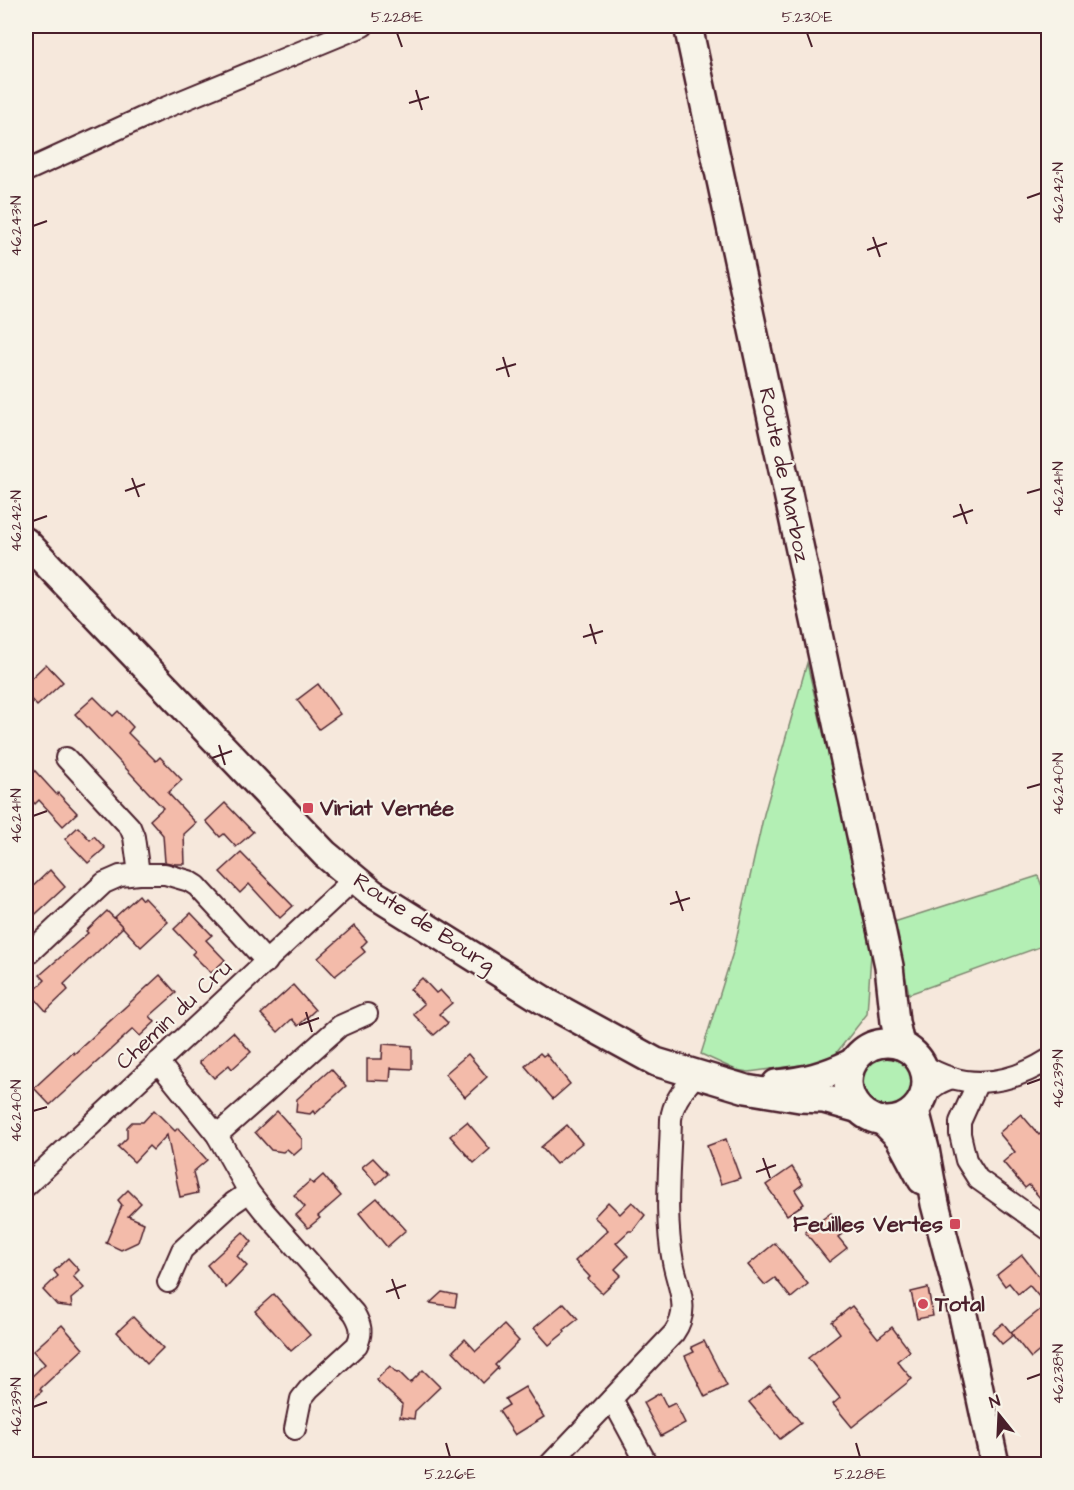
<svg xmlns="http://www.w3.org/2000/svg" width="1074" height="1490" font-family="'Architects Daughter',sans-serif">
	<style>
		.green { fill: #b3efb4; stroke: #7e8770; stroke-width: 1.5 }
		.building { fill: #f3bbaa; stroke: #4a1f2b; stroke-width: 1.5 }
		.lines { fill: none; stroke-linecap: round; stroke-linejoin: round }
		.street-casing { stroke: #4a1f2b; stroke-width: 24 }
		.secondary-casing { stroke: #4a1f2b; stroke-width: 32 }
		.street { stroke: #f7f3e8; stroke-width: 20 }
		.secondary { stroke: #f7f3e8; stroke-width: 27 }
		.ticks { fill: none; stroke: #4a1f2b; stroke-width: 2 }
		.poi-dot { fill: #d1495b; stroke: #f7f3e8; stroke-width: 2 }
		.labels { text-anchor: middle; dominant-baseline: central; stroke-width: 4.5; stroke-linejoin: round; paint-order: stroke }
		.street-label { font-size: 22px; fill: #4a1f2b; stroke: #f7f3e8 }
		.poi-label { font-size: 22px; font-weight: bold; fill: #4a1f2b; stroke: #f7f3e8; text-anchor: start }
		.neatline { fill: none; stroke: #4a1f2b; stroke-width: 2 }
		.ticks-label { font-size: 15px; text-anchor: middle; fill: #4a1f2b }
	</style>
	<rect width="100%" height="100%" fill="#f6e8dc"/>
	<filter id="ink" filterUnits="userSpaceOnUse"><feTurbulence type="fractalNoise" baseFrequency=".0167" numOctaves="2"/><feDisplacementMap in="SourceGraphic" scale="12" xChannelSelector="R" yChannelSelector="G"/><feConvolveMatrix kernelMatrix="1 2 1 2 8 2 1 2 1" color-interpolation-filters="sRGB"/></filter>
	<g filter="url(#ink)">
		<g class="green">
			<path d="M807,663L863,904L871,954L867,1014L830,1061L749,1072L736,1070L701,1054L734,949L764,814Z"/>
			<path d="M1038,876L1048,901V944L909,994L894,922Z"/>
			<circle cx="885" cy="1081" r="28"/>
		</g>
		<g class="building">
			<path d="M46,664L63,682L37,706L26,694V683Z"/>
			<path d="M318,684L340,714L319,729L297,700Z"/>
			<path d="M94,697L113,716L118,711L133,727L128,733L156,761L160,757L182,780L168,793L196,823L184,834L185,864H175L165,862L163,835L150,820L163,808L75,714Z"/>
			<path d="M26,761L57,795L58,793L77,813L63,826L39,800L35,804L26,794Z"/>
			<path d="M225,803L253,832L236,847L224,834L220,837L206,821Z"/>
			<path d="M78,827L90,840L94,836L105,848L88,863L65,839Z"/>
			<path d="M241,853L293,906L280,918L249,884L240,893L220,872Z"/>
			<path d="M50,870L65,887L26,923V893Z"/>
			<path d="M139,895L143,900L145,898L168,922L141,947L114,918Z"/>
			<path d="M107,911L123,927L64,984L68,990L46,1011L31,994L45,980L40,975L88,933L86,931Z"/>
			<path d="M191,913L212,935L206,940L225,960L211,973L192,954L195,951L174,929Z"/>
			<path d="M354,926L367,941L361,947L365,952L335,976L318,958Z"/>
			<path d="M160,975L176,993L150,1016L155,1022L140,1036L133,1029L50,1105L34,1088L73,1052L74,1054Z"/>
			<path d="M422,978L436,993L440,990L452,1003L439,1014L448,1023L434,1035L414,1015V1013L424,1004L410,989Z"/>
			<path d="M293,985L315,1010L298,1026L292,1019L278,1032L261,1014Z"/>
			<path d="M233,1032L251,1052L232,1069L229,1065L214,1078L199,1062Z"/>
			<path d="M383,1044L412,1046V1069L391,1068L390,1081L367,1080V1059H382Z"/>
			<path d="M540,1053L543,1056L546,1054L570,1084L553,1099L525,1066Z"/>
			<path d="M468,1054L487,1077L465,1097L445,1074Z"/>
			<path d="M331,1069L346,1086L315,1114L313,1111L310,1114L296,1112L297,1099Z"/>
			<path d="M154,1110L175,1131L178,1128L207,1160L193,1172L198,1193L180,1197L167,1135L153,1150L149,1146L134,1162L118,1147L127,1138V1127L132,1122H143Z"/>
			<path d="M277,1111L302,1139V1148L294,1155L287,1149L283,1152L271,1150L255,1132Z"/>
			<path d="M1021,1114L1039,1135L1048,1127V1190L1040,1198L1029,1185L1025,1188L1003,1162L1015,1152L999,1133Z"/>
			<path d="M467,1122L490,1149L474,1163L450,1136Z"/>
			<path d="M567,1125L582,1143L556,1164L541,1147Z"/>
			<path d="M726,1139L740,1178L721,1184L707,1146Z"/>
			<path d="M373,1158L388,1174L377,1184L362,1167Z"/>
			<path d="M792,1167L803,1184L795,1190L804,1204L787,1215L766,1185Z"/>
			<path d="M323,1175L341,1196L318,1216L320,1218L308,1228L296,1215L305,1207L294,1195L310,1181L313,1184Z"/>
			<path d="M128,1190L141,1203L128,1216L144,1223L138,1242L121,1250L106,1243L122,1205L118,1200Z"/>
			<path d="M377,1198L406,1230L387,1247L359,1213Z"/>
			<path d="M608,1202L620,1214L632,1202L645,1215L633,1231H629L616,1243L628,1256L615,1269L621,1275L602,1293L588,1279L590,1277L575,1261L608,1230L594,1217Z"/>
			<path d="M831,1213L845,1232L838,1237L847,1248L829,1262L805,1232Z"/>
			<path d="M243,1232L252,1242L237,1256L247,1266L226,1288L207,1265Z"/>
			<path d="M775,1243L808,1284L791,1298L775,1278L765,1285L748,1265Z"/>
			<path d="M1022,1255L1048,1288V1344L1031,1358L1011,1333L1046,1305L1029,1285L1018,1294L1009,1283L1005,1286L997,1275Z"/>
			<path d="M68,1258L79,1270L73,1276L84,1288L71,1299L72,1307L57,1305L43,1290L58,1276L54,1271Z"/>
			<path d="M928,1288L933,1316L917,1319L911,1292Z"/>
			<path d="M442,1292L457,1295L455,1307L430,1303Z"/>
			<path d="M274,1294L310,1335L291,1351L255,1311Z"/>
			<path d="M564,1303L578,1319L564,1330L565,1332L549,1345L534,1328Z"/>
			<path d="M852,1306L878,1338L892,1327L910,1351L897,1361L912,1379L852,1427L833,1404L840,1398L808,1358L840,1333L832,1322Z"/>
			<path d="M133,1317L163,1348L147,1364L117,1332Z"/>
			<path d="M1003,1323L1013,1335L1002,1344L992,1332Z"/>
			<path d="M62,1325L83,1349L40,1389L42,1391L26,1406V1373L30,1378L45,1364L33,1351Z"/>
			<path d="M504,1325L519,1341L495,1365L498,1368L483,1383L453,1351L465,1339L476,1351Z"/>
			<path d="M704,1341L727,1386L705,1397L685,1356L694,1352L691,1347Z"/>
			<path d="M390,1366L397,1373L399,1372L410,1383L423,1370L440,1387L415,1411L414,1419L400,1417L402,1404L376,1380Z"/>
			<path d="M770,1385L801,1423L780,1439L749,1402Z"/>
			<path d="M525,1387L544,1417L515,1435L499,1411L509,1405L505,1399Z"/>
			<path d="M660,1393L667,1407L675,1403L685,1423L661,1436L643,1403Z"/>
		</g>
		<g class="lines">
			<defs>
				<g id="street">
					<path d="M26,171L157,111L363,26"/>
					<path d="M66,758L130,827L134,837L139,874"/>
					<path d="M26,956L104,883L120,876L139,874H165L189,881L197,886L267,962"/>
					<path d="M158,1062L217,1135L249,1192L264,1211L354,1313C361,1325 363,1332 357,1345L309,1389L301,1399L295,1429"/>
					<path d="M923,1065C965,1091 1008,1085 1048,1060"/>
					<path d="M978,1082L960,1122V1134L966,1160L978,1179L1048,1229"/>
					<path d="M923,1098C932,1087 939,1082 953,1078"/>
					<path d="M217,1135L340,1026L367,1014"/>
					<path d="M26,1186L354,879"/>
					<path d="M168,1282L182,1250L233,1203L249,1192"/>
					<path d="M612,1399L647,1464"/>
					<path d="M550,1464L674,1333C691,1309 678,1288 673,1262C664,1216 670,1166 671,1119C673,1100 685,1089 696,1074"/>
				</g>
				<g id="secondary">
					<path d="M688,26L889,966L895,1022L900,1045"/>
					<path d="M26,542L325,854L372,893L548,1003L656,1062L746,1089L800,1098L824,1099L856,1108"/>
					<circle cx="887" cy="1082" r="39"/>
					<path d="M776,1084C805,1081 825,1076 852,1063"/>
					<path d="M915,1110L925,1149L935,1204L959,1296L995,1464"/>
					<path d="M884,1122L899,1137L922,1180"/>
				</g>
			</defs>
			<use href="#street" class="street-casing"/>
			<use href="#secondary" class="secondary-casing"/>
			<use href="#street" class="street"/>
			<use href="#secondary" class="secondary"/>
		</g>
	</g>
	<path class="ticks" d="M397,33L402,47M807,33L812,47M416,90L422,110M409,103L429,97M1027,198L1041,193M33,226L47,221M873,237L880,257M867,250L887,243M503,357L509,377M496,370L516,364M132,478L139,497M125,491L145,484M1027,493L1041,489M960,504L967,524M953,517L973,510M33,521L47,516M590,624L596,644M583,637L603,631M219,745L225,765M212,758L232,751M1027,788L1041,784M33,816L47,811M676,891L683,911M670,904L690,898M306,1012L312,1032M299,1025L319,1018M1027,1084L1041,1079M33,1111L47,1107M763,1158L770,1178M756,1172L776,1165M392,1279L399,1299M386,1292L406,1285M1027,1379L1041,1374M33,1407L47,1402M446,1443L450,1457M856,1443L860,1457"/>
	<g class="poi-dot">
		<rect x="302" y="802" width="12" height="12" rx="3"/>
		<rect x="949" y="1218" width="12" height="12" rx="3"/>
		<circle cx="923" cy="1304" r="6"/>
	</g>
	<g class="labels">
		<g class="street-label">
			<text transform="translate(784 475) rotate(78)">Route de Marboz</text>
			<text transform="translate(424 923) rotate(33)">Route de Bourg</text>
			<text transform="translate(174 1015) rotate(-43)">Chemin du Cru</text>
		</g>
		<g class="poi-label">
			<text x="320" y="808">Viriat Vernée</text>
			<text x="943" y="1224" text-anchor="end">Feuilles Vertes</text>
			<text x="935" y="1304">Total</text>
		</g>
	</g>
	<rect width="1074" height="1490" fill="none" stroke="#f7f3e8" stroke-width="66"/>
	<g transform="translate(999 1415) rotate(342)" stroke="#f7f3e8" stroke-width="4.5" paint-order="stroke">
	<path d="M0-4.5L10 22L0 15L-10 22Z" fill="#4a1f2b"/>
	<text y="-9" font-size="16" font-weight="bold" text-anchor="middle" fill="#4a1f2b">N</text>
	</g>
	<rect x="33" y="33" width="1008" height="1424" class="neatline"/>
	<g class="ticks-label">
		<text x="397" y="22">5.228°E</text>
		<text x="807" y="22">5.230°E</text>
		<text transform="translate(1058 193) rotate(-90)" y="5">46.242°N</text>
		<text transform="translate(16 226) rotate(-90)" y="5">46.243°N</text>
		<text transform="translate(1058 489) rotate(-90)" y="5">46.241°N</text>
		<text transform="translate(16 521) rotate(-90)" y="5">46.242°N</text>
		<text transform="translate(1058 784) rotate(-90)" y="5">46.240°N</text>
		<text transform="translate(16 816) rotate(-90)" y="5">46.241°N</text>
		<text transform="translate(1058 1079) rotate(-90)" y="5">46.239°N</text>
		<text transform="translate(16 1111) rotate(-90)" y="5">46.240°N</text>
		<text transform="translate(1058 1374) rotate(-90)" y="5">46.238°N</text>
		<text transform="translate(16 1407) rotate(-90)" y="5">46.239°N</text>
		<text x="450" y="1479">5.226°E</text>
		<text x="860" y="1479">5.228°E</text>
	</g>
</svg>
